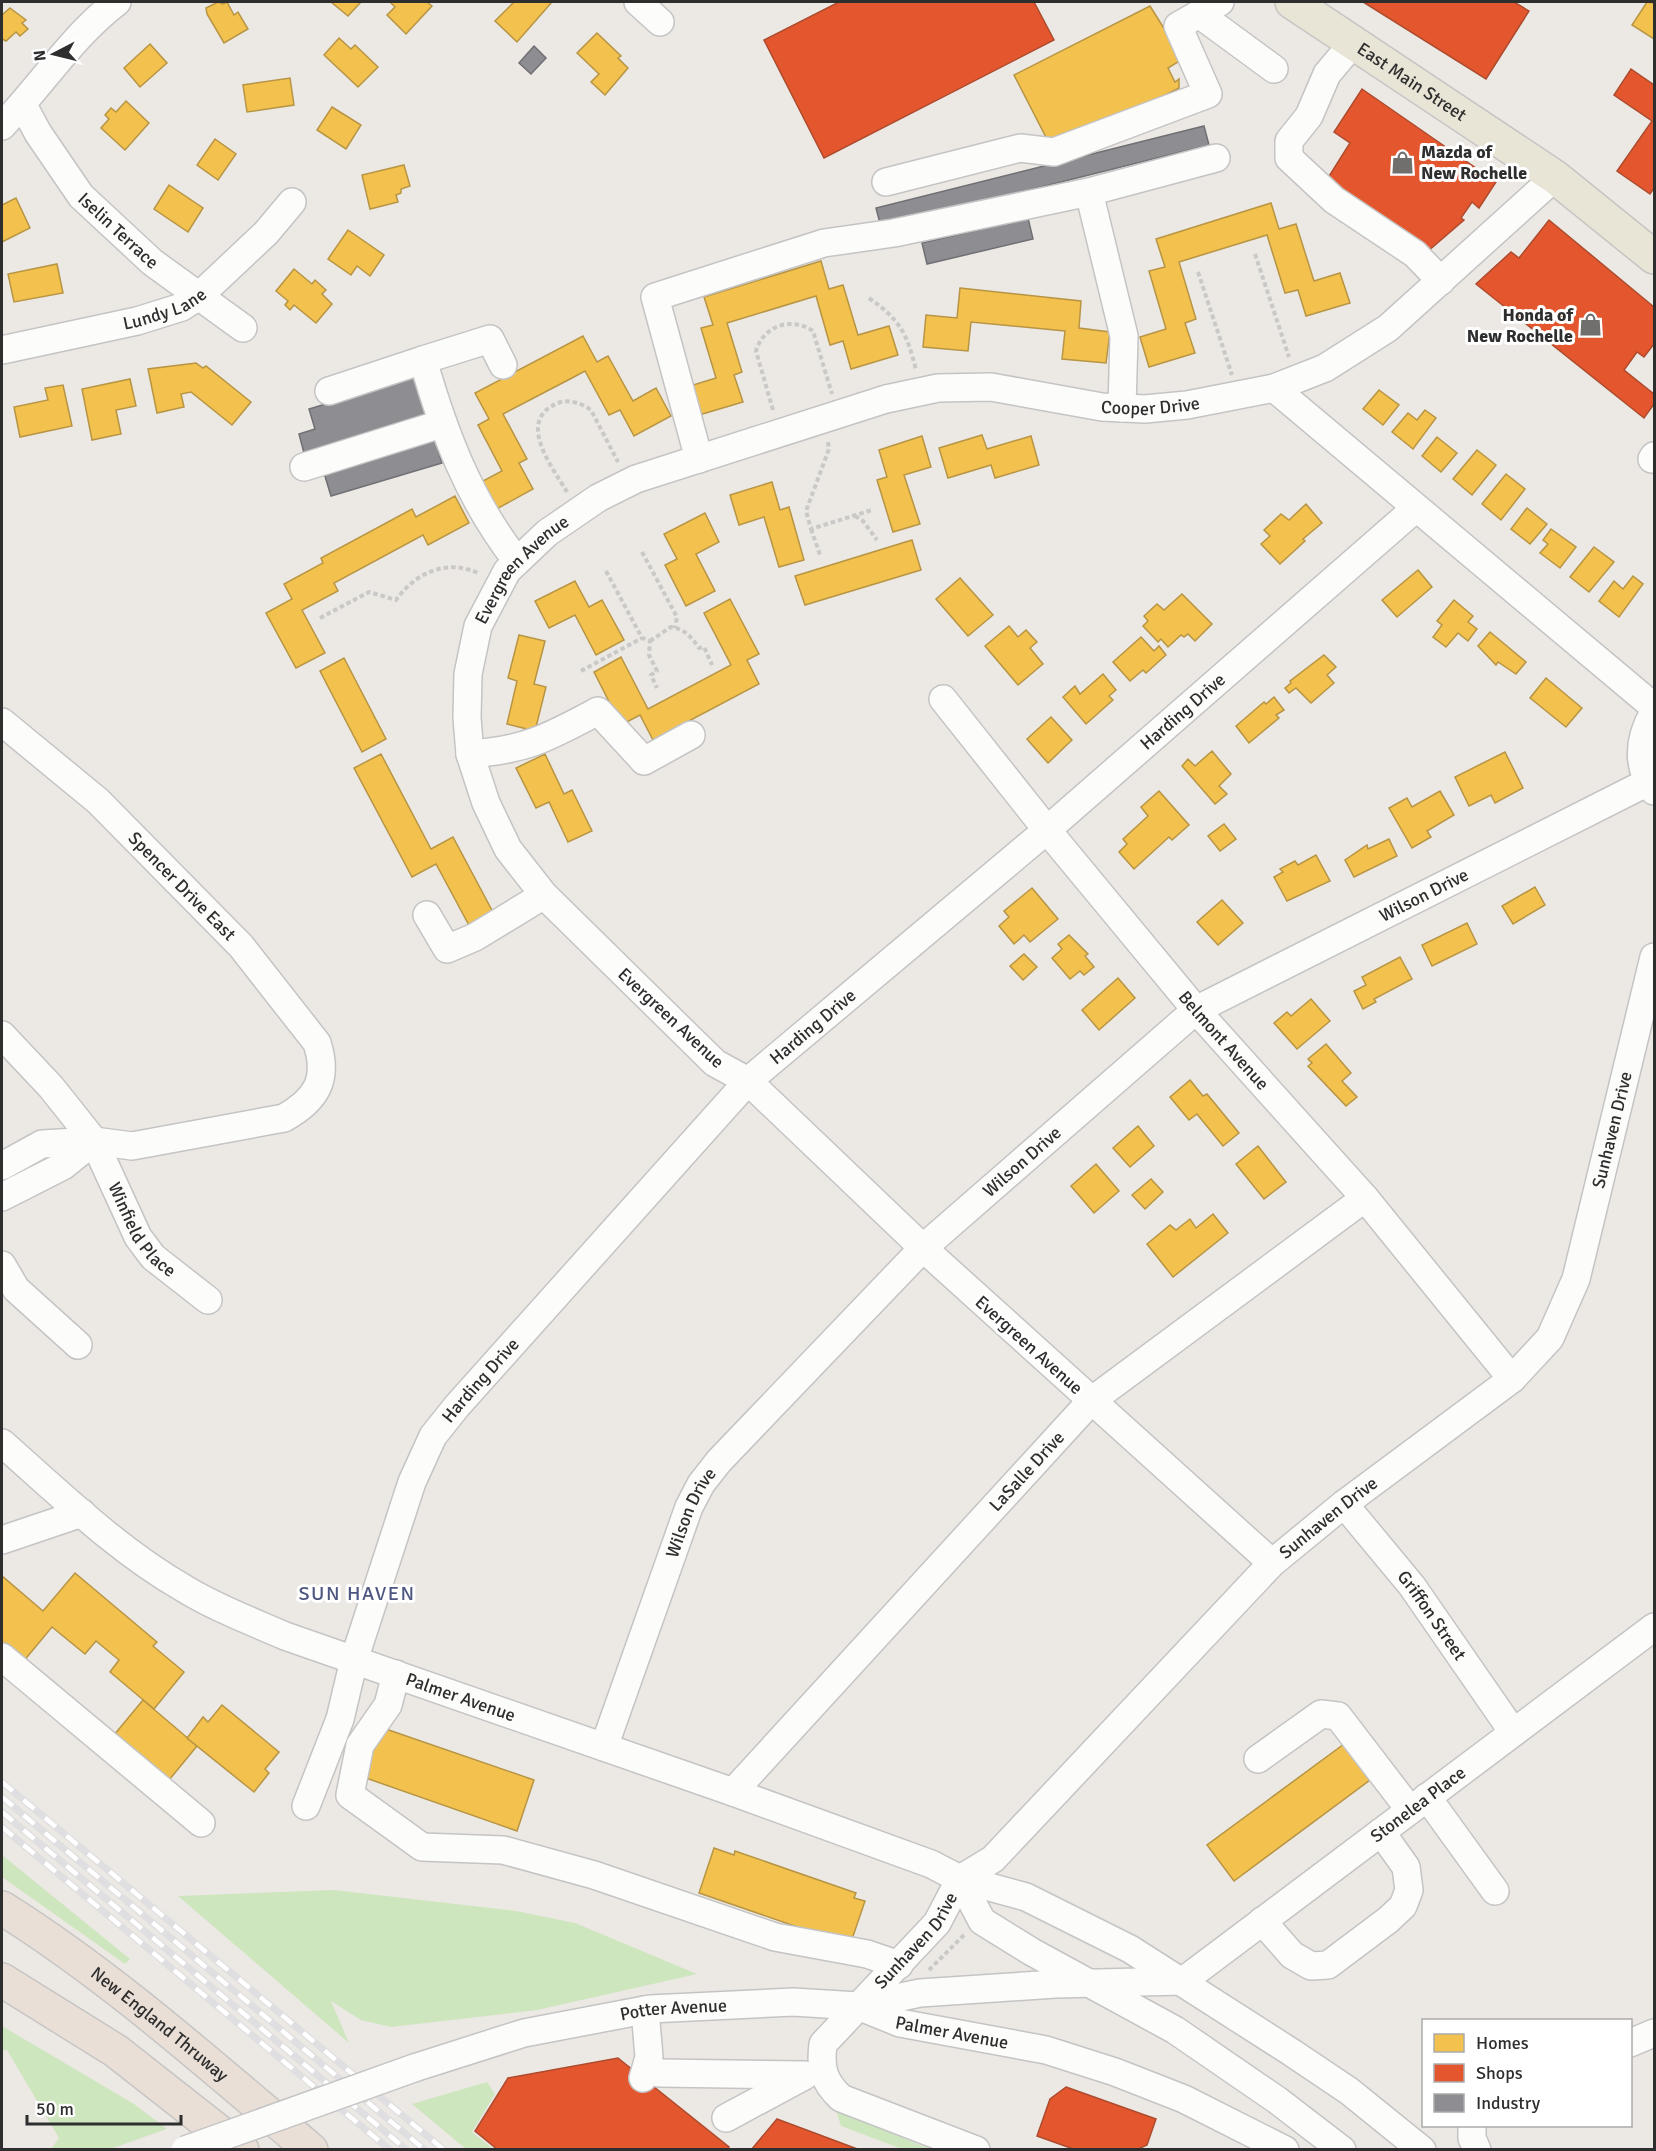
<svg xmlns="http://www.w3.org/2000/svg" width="1656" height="2151" font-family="Signika,sans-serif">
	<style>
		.green { fill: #cee6be }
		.homes { fill: #f2c14e; stroke: #b79544; stroke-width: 1.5 }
		.shops { fill: #e4572e; stroke: #ad4b2e; stroke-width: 1.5 }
		.industry { fill: #8d8d92; stroke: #707074; stroke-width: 1.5 }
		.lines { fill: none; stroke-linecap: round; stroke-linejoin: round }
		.minor-casing { stroke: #c5c4c5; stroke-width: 30 }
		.major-casing { stroke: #c6c5c4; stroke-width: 36 }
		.highway-casing { stroke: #c6c5c4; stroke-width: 36 }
		.path { stroke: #c9c9c8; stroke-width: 4; stroke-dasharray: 4.5 3; stroke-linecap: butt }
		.minor { stroke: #fcfcfb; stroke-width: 27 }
		.major { stroke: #e8e4d6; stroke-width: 33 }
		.highway { stroke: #eadfd6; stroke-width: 33 }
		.rail-casing { stroke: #dfdfe1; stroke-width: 7 }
		.rail { stroke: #fff; stroke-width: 4.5; stroke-dasharray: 14; stroke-linecap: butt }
		.minor-bridge-casing { stroke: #c5c4c5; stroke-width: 30; stroke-linecap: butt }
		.minor-bridge { stroke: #fcfcfb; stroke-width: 27 }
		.labels { text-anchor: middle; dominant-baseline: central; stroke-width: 6; stroke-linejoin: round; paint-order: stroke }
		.street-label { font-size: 18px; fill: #2e2e2e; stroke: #fff }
		.poi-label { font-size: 18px; font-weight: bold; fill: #2e2e2e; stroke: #fff; text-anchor: start }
		.neighbourhood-label { font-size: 20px; letter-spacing: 1.5px; fill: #4d5680; stroke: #fff }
	</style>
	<rect width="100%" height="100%" fill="#ece8e4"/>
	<g class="green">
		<path d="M2,1855L130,1959L125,1964L2,1877Z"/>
		<path d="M334,1890L516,1911L575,1923L697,1974L537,2010L391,2027L361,2020L331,2001L349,2043L178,1896Z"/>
		<path d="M2,2026L134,2104L167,2129L110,2149H51L59,2138L7,2050H2Z"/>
		<path d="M487,2082L495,2094L472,2132L493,2149H466L412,2104Z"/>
		<path d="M836,2110L922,2146L933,2149H902L841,2126Z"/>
	</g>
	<g class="homes">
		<path d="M218,2L223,4L227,2L234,15L238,12L248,29L224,43L207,14L206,8Z"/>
		<path d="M331,2H361L348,16Z"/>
		<path d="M390,2H427L432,6L406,34L387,15L395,7Z"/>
		<path d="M514,2H552L517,42L495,21Z"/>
		<path d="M1647,2L1654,3V39L1632,25Z"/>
		<path d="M1150,6L1175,46L1178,62L1168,68L1175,82L1179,79V88L1098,130L1050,145L1014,75Z"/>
		<path d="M10,8L26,20L22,23L28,29L20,36L16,32L6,41L2,39V15Z"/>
		<path d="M597,33L621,56L618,58L628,68L605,95L591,82L599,74L577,53Z"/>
		<path d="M339,38L351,49L355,45L378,67L358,87L324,55Z"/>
		<path d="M150,44L167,63L140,87L124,68Z"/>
		<path d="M290,78L294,105L247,112L243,85Z"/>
		<path d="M126,101L149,123L125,150L101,128L109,119L105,115L111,108L116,112Z"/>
		<path d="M332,107L361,125L346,149L317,130Z"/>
		<path d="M215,139L236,154L218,180L197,165Z"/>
		<path d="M404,165L410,186L401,189V193L396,195L398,202L370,209L362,175Z"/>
		<path d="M169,185L203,208L188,232L154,209Z"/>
		<path d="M16,198L30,228L2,242V205Z"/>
		<path d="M1271,203L1279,229L1296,224L1314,281L1340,273L1350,303L1306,316L1298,290L1285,293L1267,235L1179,262L1196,319L1185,323L1195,353L1149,367L1140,337L1166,329L1149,271L1165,267L1156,239Z"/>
		<path d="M348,230L384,255L370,276L357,266L351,275L328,259Z"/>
		<path d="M821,261L829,289L843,285L858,335L889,326L898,355L851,369L843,341L830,345L816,296L727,323L742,372L734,375L743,402L699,415L690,386L716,378L701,328L713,325L704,297Z"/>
		<path d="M57,264L63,293L14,302L8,274Z"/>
		<path d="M294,269L312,284L315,280L326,290L322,294L332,304L316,323L294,305L290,310L285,305L288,301L276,291Z"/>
		<path d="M960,288L1081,301L1079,328L1110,332L1106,363L1062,359L1065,331L971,322L968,351L923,347L926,315L957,318Z"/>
		<path d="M583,336L597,362L608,356L633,401L656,388L671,416L634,436L620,410L609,415L585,371L572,378L503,414L527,459L519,463L533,489L493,511L479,483L502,471L478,425L489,419L475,393Z"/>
		<path d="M196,363L203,368L206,366L251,402L232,425L191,392L181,394L184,407L157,413L148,369Z"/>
		<path d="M130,379L136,406L116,410L121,434L92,440L82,389Z"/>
		<path d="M63,385L72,426L20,437L14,407L48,400L45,388Z"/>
		<path d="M1379,390L1399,405L1383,425L1363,409Z"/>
		<path d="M1425,410L1436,418L1413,449L1392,432L1408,413L1417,420Z"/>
		<path d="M982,435L987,449L1031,436L1039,465L995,478L991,465L948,478L939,448Z"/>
		<path d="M922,436L931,467L904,475L920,524L893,532L877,480L887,477L879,450Z"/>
		<path d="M1437,437L1457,453L1441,472L1422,456Z"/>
		<path d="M1477,450L1496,465L1472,495L1453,479Z"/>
		<path d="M1506,474L1525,489L1501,520L1482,504Z"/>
		<path d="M772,482L780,510L789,507L804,560L779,567L764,517L739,525L730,495Z"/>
		<path d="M455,496L469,523L428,545L423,535L334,583L338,591L302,610L325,653L296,668L266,613L292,599L284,584L323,563L321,558L412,509L416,517Z"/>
		<path d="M1306,504L1322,523L1303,539L1305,541L1280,564L1261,544L1270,536L1264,530L1281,514L1289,520Z"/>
		<path d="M1527,508L1547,524L1530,544L1511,529Z"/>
		<path d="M705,513L719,542L696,554L715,591L686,606L665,565L677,559L664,534Z"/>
		<path d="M1551,529L1576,547L1560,568L1540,553L1548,544L1543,540Z"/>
		<path d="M912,540L921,570L805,605L795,576Z"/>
		<path d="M1594,547L1614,562L1589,592L1570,577Z"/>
		<path d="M1418,570L1432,587L1397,617L1382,600Z"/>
		<path d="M1633,576L1643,584L1619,617L1599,601L1614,581L1623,589Z"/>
		<path d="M960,578L993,615L968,636L936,599Z"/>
		<path d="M575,581L589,607L602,600L624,640L596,655L575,615L549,628L535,601Z"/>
		<path d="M1182,594L1212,624L1195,641L1188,634L1184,637L1181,635L1168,647L1161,639L1158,642L1143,626L1148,621L1144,616L1157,604L1164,610Z"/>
		<path d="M730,599L759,654L747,660L759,684L653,740L640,715L621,725L594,672L621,657L648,709L731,665L704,613Z"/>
		<path d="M1454,600L1473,616L1468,622L1477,629L1468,641L1458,633L1446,647L1433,637L1442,625L1437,621Z"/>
		<path d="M1009,626L1018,637L1026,630L1037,642L1030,648L1043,664L1018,685L985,646Z"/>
		<path d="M1490,632L1526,662L1516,674L1498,662L1496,665L1478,646Z"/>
		<path d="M519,635L545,641L534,684L546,687L535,731L507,724L517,681L508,678Z"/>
		<path d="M1141,637L1154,651L1159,646L1166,655L1146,673L1143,670L1130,681L1113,662Z"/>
		<path d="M1324,655L1336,667L1327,675L1334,683L1311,703L1296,688L1289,693L1285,688L1291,683L1290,681Z"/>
		<path d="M344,658L386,739L362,752L320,671Z"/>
		<path d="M1103,674L1116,690L1109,696L1113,700L1086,724L1063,697L1075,686L1080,694Z"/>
		<path d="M1546,678L1582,708L1566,727L1530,698Z"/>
		<path d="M1274,697L1284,710L1276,715L1279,718L1249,743L1236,726L1264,702L1266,704Z"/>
		<path d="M1051,717L1072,740L1048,763L1027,739Z"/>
		<path d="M1212,751L1231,774L1219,786L1227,794L1215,804L1182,766L1188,759L1195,766Z"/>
		<path d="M1505,752L1523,788L1495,803L1491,795L1469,806L1455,777Z"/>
		<path d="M381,754L431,849L453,837L495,916L471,929L436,864L412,877L354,768Z"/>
		<path d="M545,754L564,794L572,790L592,831L568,842L549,802L536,808L516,768Z"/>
		<path d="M1159,791L1189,825L1172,840L1169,837L1134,869L1119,852L1127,844L1123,839L1148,816L1141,807Z"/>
		<path d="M1440,791L1454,815L1427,831L1431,837L1412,848L1389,808L1407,798L1412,807Z"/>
		<path d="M1224,824L1236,839L1220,851L1208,836Z"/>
		<path d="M1389,839L1397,856L1354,877L1345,860L1367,845L1368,849Z"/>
		<path d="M1316,855L1330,881L1287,901L1274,877L1283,872L1280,869L1295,861L1298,865Z"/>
		<path d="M1535,887L1545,905L1513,924L1502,906Z"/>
		<path d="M1032,888L1058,919L1030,942L1024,935L1014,944L999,926L1009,917L1004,911Z"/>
		<path d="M1222,900L1243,923L1218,945L1197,922Z"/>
		<path d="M1467,923L1477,944L1432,966L1422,945Z"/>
		<path d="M1069,935L1088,954L1085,956L1094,967L1084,975L1080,971L1070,979L1052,958L1062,949L1058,944Z"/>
		<path d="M1024,954L1037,967L1023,980L1010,966Z"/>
		<path d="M1400,957L1412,979L1374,999L1376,1002L1363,1009L1354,991L1366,985L1362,977Z"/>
		<path d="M1118,978L1135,998L1099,1030L1082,1010Z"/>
		<path d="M1311,999L1330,1021L1297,1049L1274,1023L1287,1012L1291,1016Z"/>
		<path d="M1326,1044L1351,1073L1342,1081L1357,1097L1346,1106L1308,1066L1312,1063L1308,1059Z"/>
		<path d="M1190,1080L1203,1096L1207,1094L1239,1133L1223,1146L1197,1114L1189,1120L1170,1097Z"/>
		<path d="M1138,1126L1154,1146L1130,1167L1113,1148Z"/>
		<path d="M1258,1146L1286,1182L1264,1199L1236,1164Z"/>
		<path d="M1096,1164L1119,1191L1094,1213L1071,1186Z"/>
		<path d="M1151,1179L1163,1192L1145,1209L1132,1195Z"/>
		<path d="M1213,1214L1228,1233L1173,1277L1147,1244L1170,1225L1176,1230L1190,1219L1196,1228Z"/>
		<path d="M75,1573L157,1642L153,1646L184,1672L154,1709L110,1672L119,1660L96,1641L85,1654L52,1627L23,1662L2,1643V1576L43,1611Z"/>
		<path d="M143,1700L197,1746L169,1780L114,1735Z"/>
		<path d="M222,1705L279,1752L265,1769L269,1773L254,1792L187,1738L203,1717L208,1722Z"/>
		<path d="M380,1727L534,1780L517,1831L363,1777Z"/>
		<path d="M1344,1744L1370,1780L1234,1881L1207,1845Z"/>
		<path d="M714,1848L734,1855L735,1851L856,1893L854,1898L865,1901L850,1945L699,1893Z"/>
	</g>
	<g class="shops">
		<path d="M839,2H1034L1054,40L824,158L764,40Z"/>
		<path d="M1363,2H1514L1529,11L1486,79Z"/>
		<path d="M1631,69L1654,85V188L1650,194L1617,171L1652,121L1614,95Z"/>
		<path d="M1362,89L1496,182L1479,208L1472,202L1461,218L1464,220L1428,251L1326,181L1350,143L1334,132Z"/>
		<path d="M1549,220L1654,307V344L1644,357L1637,352L1624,370L1654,394V404L1644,418L1476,284L1511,252L1519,258Z"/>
		<path d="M618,2058L729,2147L727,2150H498L475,2131L508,2078Z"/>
		<path d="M1066,2087L1156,2119L1147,2145L1136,2150H1076L1037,2136L1050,2099Z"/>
		<path d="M777,2119L860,2150H751Z"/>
	</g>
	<g class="industry">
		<path d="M534,46L546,58L531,74L519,63Z"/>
		<path d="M1204,126L1209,145L881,227L876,208Z"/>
		<path d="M1028,218L1033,239L927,264L922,243Z"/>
		<path d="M415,377L427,416L304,453L299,434L315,429L309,409Z"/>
		<path d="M435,440L442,463L331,496L324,473Z"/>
	</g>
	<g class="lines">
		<defs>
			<g id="minor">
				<path d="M638,2L660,22"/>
				<path d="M1199,14L1274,69"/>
				<path d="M1354,42L1327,74L1309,116L1289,141V158L1334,200L1415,254L1441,281"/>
				<path id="s1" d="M23,105L38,133L81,196L152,262L243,328"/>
				<path d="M2,126C41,86 72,36 117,2"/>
				<path d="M886,182L1020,148L1054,152L1208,94L1178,26L1220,2"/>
				<path d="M1089,192L1124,336L1122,408"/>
				<path id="s2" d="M2,350L137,321L182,307L199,296L266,233L292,202"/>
				<path d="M423,360L490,339L503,365"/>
				<path d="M1274,388L1654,707"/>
				<path d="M329,391L423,360C444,433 469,500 517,561"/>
				<path d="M699,459L655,297L824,243L894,233L1089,192L1216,158"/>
				<path d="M1652,459L1654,456"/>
				<path d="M304,467L441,424"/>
				<path id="s3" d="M943,699L1047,830L1196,1010L1365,1198L1512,1379"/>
				<path d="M1654,712C1639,738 1636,765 1654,791"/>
				<path id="s4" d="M2,722L98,801L241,946L317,1043C329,1080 316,1100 284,1118L132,1146L94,1141L42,1144L2,1166"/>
				<path d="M470,754C527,750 549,737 598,711L644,761L691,735"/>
				<path d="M427,915L447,949L475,937L544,895"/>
				<path id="s5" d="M2,1035L51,1087L94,1141L138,1237L153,1257L208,1300"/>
				<path d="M2,1197L63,1166L94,1141"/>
				<path d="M2,1265L16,1289L78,1345"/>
				<path id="s6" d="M2,1443C60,1494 117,1550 185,1589C216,1608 251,1621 285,1636L733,1792L931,1864L960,1879L1026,1897L1130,1949L1291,2052L1349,2091L1422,2150"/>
				<path id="s7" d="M1344,1504L1412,1586L1513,1732"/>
				<path d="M2,1540L82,1513"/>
				<path id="s8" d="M1272,1563L923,1248L748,1081L715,1063L544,895L508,849L486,803L470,754L467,718L468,674L478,626L507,571L547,533L598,498L636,479L886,399L938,388L991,387L1102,407L1145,409L1187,405L1274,388L1325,368L1388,328L1555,177"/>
				<path d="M2,1657L201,1823"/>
				<path d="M396,1674L388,1705L360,1745L350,1795L422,1847L503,1850L594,1875L775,1937L867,1954L899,1965"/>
				<path id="s9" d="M604,1747L689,1507L701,1484L719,1461L923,1248L1196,1010L1648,782"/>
				<path d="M1258,1759L1321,1714L1338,1716L1410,1810"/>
				<path id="s10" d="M733,1792L1091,1401L1365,1198"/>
				<path d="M1427,1797L1495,1891"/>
				<path id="s11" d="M306,1806L340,1719L354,1660L412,1482L433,1436L457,1406L748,1081L1047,830L1416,508"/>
				<path d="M960,1879L982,1921L1032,1952L1175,2030L1277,2100L1342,2150"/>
				<path d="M1262,1921L1292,1955L1311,1966L1328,1965L1388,1920L1403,1906L1409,1890L1406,1867L1381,1832"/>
				<path id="s12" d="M1183,1981L1654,1627"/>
				<path id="s13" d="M858,2006L900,2023L1046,2050L1115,2072L1184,2099L1285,2150"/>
				<path d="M1630,2043L1654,2033"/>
				<path id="s14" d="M414,2068L524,2033L650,2009L793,2002L858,2006L920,1993L1055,1984L1183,1981"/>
				<path d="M659,2073L805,2075"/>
				<path d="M643,2078L649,2057L645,2010"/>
				<path d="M726,2118L804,2076"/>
				<path d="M1472,2126V2138L1477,2150"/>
				<path id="s15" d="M976,2150L841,2098C823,2081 820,2068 823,2044L937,1923L960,1879L993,1859L1272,1563L1344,1504L1512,1379L1550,1338L1576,1279L1654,957"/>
			</g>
			<g id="major">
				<path id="s16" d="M1292,2L1555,177L1654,257"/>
			</g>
			<g id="highway">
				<path id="s17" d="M2,1908C112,1977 211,2066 311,2150"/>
				<path d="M2,1980L116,2051L242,2150"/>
			</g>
		</defs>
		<use href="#minor" class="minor-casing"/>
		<use href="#major" class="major-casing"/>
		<use href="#highway" class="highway-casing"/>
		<g class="path">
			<path d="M1255,254L1289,357"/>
			<path d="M1198,272L1232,375"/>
			<path d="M869,298C900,320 907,333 916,370"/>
			<path d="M773,410L756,351C763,326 791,316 813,331L832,394"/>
			<path d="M828,442L829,449L806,511L811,529L872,510"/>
			<path d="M567,492C553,468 516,422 556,404C567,398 581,403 591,410L618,462"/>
			<path d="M855,516L863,521L877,540"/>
			<path d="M811,529L820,555"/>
			<path d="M642,552L677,617L675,628"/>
			<path d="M606,571L642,638L650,641L649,655L657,671L651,675L657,688"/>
			<path d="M320,618L369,592L396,600C416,572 448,558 480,574"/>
			<path d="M650,641L671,627C685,629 691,637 699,648L704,647L712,665"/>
			<path d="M581,671L642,638"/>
			<path d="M929,1970L964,1935"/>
		</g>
		<use href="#minor" class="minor"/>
		<use href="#major" class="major"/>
		<use href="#highway" class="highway"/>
		<defs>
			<g id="rail">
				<path d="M2,1782L444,2150"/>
				<path d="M2,1797L425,2150"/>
				<path d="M2,1812L407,2150"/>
				<path d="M2,1827L390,2150"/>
			</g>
		</defs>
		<use href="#rail" class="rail-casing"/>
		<use href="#rail" class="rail"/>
		<defs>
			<path id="minor-bridge" d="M185,2150L414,2068"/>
		</defs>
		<use href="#minor-bridge" class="minor-bridge-casing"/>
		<use href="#minor-bridge" class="minor-bridge"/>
	</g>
	<defs>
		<symbol id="shop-bare" viewBox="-9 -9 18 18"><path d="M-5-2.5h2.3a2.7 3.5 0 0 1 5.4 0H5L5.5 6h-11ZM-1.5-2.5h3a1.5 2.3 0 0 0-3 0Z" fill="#706f6e" stroke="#fff" stroke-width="2.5" paint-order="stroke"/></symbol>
	</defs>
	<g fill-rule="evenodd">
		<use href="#shop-bare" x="1386" y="146" width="33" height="33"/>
		<use href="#shop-bare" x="1574" y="308" width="33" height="33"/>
	</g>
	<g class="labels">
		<g class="street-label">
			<text stroke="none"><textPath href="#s16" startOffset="144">East Main Street</textPath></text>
			<text stroke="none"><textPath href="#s1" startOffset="159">Iselin Terrace</textPath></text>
			<text stroke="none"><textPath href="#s2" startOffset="168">Lundy Lane</textPath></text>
			<text stroke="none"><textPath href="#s8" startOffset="2031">Cooper Drive</textPath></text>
			<text stroke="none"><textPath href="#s8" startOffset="1352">Evergreen Avenue</textPath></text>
			<text stroke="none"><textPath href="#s11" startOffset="1437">Harding Drive</textPath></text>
			<text stroke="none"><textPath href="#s4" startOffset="244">Spencer Drive East</textPath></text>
			<text stroke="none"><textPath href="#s9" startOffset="1222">Wilson Drive</textPath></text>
			<text transform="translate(671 1018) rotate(43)">Evergreen Avenue</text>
			<text stroke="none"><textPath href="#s11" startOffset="951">Harding Drive</textPath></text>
			<text stroke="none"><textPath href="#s3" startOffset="442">Belmont Avenue</textPath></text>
			<text stroke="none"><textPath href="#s15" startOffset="1442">Sunhaven Drive</textPath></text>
			<text stroke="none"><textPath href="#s9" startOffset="736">Wilson Drive</textPath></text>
			<text stroke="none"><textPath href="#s5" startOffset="242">Winfield Place</textPath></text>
			<text transform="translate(1029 1345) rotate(42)">Evergreen Avenue</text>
			<text stroke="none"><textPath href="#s11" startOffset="465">Harding Drive</textPath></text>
			<text stroke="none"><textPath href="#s10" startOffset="435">LaSalle Drive</textPath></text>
			<text stroke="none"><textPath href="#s9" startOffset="250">Wilson Drive</textPath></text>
			<text stroke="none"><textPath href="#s15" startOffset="938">Sunhaven Drive</textPath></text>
			<text stroke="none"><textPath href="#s7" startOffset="142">Griffon Street</textPath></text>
			<text stroke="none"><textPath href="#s6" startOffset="531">Palmer Avenue</textPath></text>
			<text stroke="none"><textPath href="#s12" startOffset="294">Stonelea Place</textPath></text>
			<text stroke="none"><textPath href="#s15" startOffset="344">Sunhaven Drive</textPath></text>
			<text stroke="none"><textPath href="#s14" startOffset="267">Potter Avenue</textPath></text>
			<text stroke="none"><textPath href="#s17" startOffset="196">New England Thruway</textPath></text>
			<text stroke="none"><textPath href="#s13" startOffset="98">Palmer Avenue</textPath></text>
		</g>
		<g class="poi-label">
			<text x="1421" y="152">Mazda of<tspan x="1421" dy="21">New Rochelle</tspan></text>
			<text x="1573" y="315" text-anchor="end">Honda of<tspan x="1573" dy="21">New Rochelle</tspan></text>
		</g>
		<g class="neighbourhood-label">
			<text x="357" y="1593">SUN HAVEN</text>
		</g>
	</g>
	<rect width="1656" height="2151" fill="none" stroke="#2e2e2e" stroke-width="6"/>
	<rect x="1422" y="2019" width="210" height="108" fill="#ffffff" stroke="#ababab" stroke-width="1.5"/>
	<rect x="1434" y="2034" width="30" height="18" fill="#f2c14e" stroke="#ababab" stroke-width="1.5"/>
	<text x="1476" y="2049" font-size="18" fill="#2e2e2e">Homes</text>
	<rect x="1434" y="2064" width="30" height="18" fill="#e4572e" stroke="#ababab" stroke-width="1.5"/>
	<text x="1476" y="2079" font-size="18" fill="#2e2e2e">Shops</text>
	<rect x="1434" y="2094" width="30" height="18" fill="#8d8d92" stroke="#ababab" stroke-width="1.5"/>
	<text x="1476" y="2109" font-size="18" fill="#2e2e2e">Industry</text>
	<g transform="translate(54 54) rotate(263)" stroke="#ffffff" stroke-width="4.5" paint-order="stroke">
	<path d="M0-4.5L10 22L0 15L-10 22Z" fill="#2e2e2e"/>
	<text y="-9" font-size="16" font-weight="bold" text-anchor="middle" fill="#2e2e2e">N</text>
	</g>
	<path d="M27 2115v9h154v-9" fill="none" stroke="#2e2e2e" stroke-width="3"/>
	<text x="36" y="2115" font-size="18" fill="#2e2e2e" stroke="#ffffff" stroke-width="4.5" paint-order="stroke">50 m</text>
</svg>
